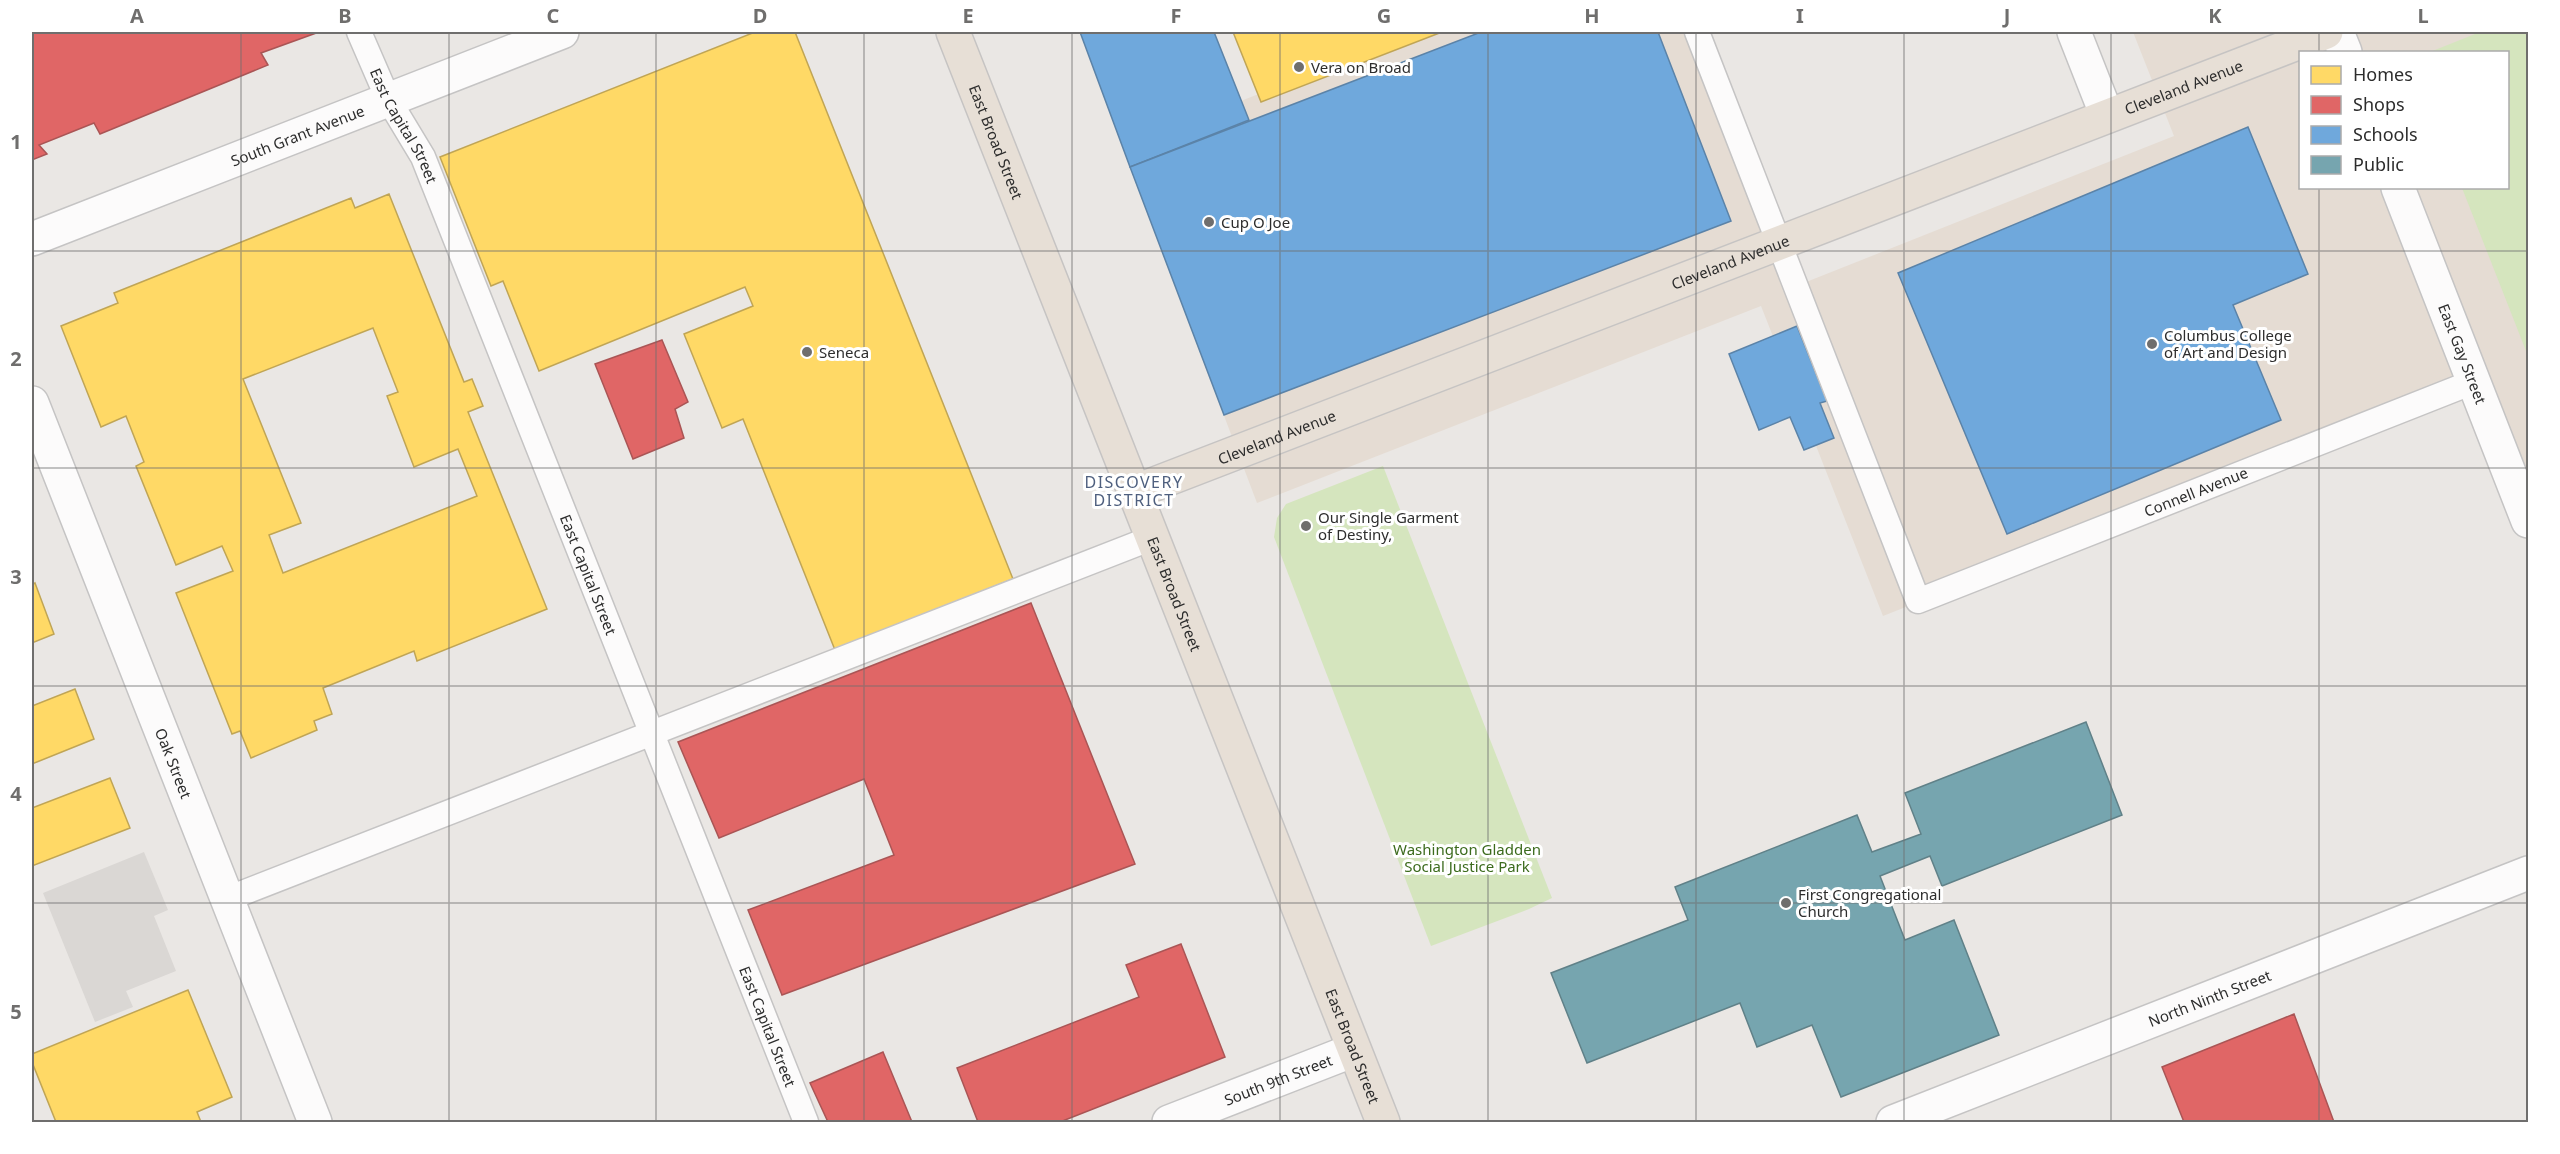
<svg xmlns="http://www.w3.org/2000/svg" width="2560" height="1154" font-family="'Noto Sans',sans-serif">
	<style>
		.education { fill: #e5dcd3; fill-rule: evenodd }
		.green { fill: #d5e5be }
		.plaza { fill: #dad7d4 }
		.homes { fill: #ffd966; stroke: #c0a555; stroke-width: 1.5; fill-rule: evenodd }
		.shops { fill: #e06666; stroke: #a55; stroke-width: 1.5 }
		.schools { fill: #6fa8dc; stroke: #5b83a8; stroke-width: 1.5 }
		.public { fill: #76a5af; stroke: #608188; stroke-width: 1.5 }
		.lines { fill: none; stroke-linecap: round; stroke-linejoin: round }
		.service-casing { stroke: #c5c4c4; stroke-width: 27 }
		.minor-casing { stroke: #c5c4c4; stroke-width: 36 }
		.tertiary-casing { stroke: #c5c4c4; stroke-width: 36 }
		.primary-casing { stroke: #c6c4c3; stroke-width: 36 }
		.service { stroke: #fcfbfb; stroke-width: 24 }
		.minor { stroke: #fcfbfb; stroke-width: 33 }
		.tertiary { stroke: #fcfbfb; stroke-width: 33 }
		.primary { stroke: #e7dfd6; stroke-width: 33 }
		.grid { fill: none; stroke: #6f6e6d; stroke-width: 1.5; stroke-opacity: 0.55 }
		.poi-dot { fill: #6f6e6d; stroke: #fff; stroke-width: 2 }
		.labels { text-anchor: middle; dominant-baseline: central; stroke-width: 6; stroke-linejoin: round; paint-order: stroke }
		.poi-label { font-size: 15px; fill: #2d2d2d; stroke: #fff; text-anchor: start }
		.street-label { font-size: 15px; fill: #2d2d2d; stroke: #fff }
		.park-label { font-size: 15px; fill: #3c6b1d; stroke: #fff }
		.neighbourhood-label { font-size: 16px; letter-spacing: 1.5px; fill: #4e5f7e; stroke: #fff }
		.neatline { fill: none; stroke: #6f6e6d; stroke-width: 2 }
		.grid-label { font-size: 20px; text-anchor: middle; font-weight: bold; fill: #6f6e6d }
	</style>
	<rect width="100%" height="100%" fill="#eae7e4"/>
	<path class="education" d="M1416,32H1685L1786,290L2174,136L2133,32H2528V521L2474,382L1883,616L1761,306L1257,503L1130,167L1129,145ZM2300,52H2508V188H2300Z"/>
	<g class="green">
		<path d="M2480,32H2528V356L2462,188H2508V52H2430Z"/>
		<path d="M1383,466L1552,898L1529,909L1431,946L1274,537L1277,518L1286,504Z"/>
	</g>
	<path class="plaza" d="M144,852L168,910L154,916L176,971L126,991L133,1007L95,1022L43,893Z"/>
	<g class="homes">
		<path d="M755,32H795L1013,579L835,650L743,419L722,428L684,334L753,306L745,287L539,371L503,281L491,286L440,157Z"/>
		<path d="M1233,32H1442L1261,102Z"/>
		<path d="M389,194L464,382L472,379L483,406L468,412L547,609L417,661L414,651L323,688L332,714L314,721L317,730L251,758L240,731L232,734L176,593L233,571L222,546L176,565L136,466L144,462L126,416L101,427L61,326L118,303L114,293L351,198L355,208ZM373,328L398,392L387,396L414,467L458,449L477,496L283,573L269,535L301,523L243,379Z"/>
		<path d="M35,583L54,634L32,643V585Z"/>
		<path d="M75,689L94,739L32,764V706Z"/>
		<path d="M110,778L130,828L32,866V808Z"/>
		<path d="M188,990L232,1097L197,1112L201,1122H56L32,1062V1054Z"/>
	</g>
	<g class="shops">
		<path d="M32,32H319L261,53L268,65L100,134L94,123L39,145L47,154L32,160Z"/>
		<path d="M662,340L688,402L675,409L684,438L633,459L595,364Z"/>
		<path d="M1031,603L1135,864L782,995L748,910L894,855L864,779L719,838L678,742Z"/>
		<path d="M1181,944L1225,1057L1060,1122H978L957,1068L1139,997L1126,965Z"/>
		<path d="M2294,1014L2334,1122H2184L2162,1067Z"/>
		<path d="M883,1052L912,1122H828L810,1083Z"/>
	</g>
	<g class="schools">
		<path d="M1080,32H1214L1249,120L1130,167Z"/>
		<path d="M1481,32H1658L1731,221L1224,415L1130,167Z"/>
		<path d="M2248,127L2308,274L2233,305L2281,420L2007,534L1898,273Z"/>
		<path d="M1797,326L1827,401L1820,403L1834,438L1804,450L1790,417L1759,430L1729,354Z"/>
	</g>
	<path class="public" d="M2086,722L2122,815L1942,886L1930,856L1880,876L1905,940L1954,920L1999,1035L1841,1097L1812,1025L1757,1047L1740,1003L1587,1063L1551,973L1688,920L1675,887L1857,815L1872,852L1921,834L1905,793Z"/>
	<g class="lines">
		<defs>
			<g id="service">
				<path id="s1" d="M359,32L388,99L423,157L806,1122"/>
				<path id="s2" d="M1697,32L1918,601L2473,382"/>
				<path d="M227,899L1152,538"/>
			</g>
			<g id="minor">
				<path d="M2074,32L2107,116"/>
				<path d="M2337,32L2345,52"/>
				<path id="s3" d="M2398,188L2528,521"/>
				<path id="s4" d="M32,403L315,1122"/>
				<path id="s5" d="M1169,1122L1354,1050"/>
				<path id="s6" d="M1893,1122L2528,873"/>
			</g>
			<g id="tertiary">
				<path id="s7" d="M32,239L562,32"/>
			</g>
			<g id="primary">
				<path id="s8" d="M953,32L1383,1122"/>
				<path id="s9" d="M1134,492L2326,32"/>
			</g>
		</defs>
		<use href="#service" class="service-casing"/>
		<use href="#minor" class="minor-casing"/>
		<use href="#tertiary" class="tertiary-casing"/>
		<use href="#primary" class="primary-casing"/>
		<use href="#service" class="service"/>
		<use href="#minor" class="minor"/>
		<use href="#tertiary" class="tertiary"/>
		<use href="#primary" class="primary"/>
	</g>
	<path class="grid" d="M241,32V1122M449,32V1122M656,32V1122M864,32V1122M1072,32V1122M1280,32V1122M1488,32V1122M1696,32V1122M1904,32V1122M2111,32V1122M2319,32V52M2319,188V1122M32,251H2528M32,468H2528M32,686H2528M32,903H2528"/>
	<g class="poi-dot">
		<circle cx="1299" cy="67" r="6"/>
		<circle cx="1209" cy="222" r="6"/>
		<circle cx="2152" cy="344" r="6"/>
		<circle cx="807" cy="352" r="6"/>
		<circle cx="1306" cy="526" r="6"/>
		<circle cx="1786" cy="903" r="6"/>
	</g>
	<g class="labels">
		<g class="poi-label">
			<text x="1311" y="67">Vera on Broad</text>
			<text x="1221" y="222">Cup O Joe</text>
			<text x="2164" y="335">Columbus College<tspan x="2164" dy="17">of Art and Design</tspan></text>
			<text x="819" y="352">Seneca</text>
			<text x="1318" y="517">Our Single Garment<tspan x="1318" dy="17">of Destiny,</tspan></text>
			<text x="1798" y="894">First Congregational<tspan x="1798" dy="17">Church</tspan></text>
		</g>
		<g class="street-label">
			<text stroke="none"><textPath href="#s9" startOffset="1125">Cleveland Avenue</textPath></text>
			<text stroke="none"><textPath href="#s1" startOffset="104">East Capital Street</textPath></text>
			<text stroke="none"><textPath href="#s7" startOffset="285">South Grant Avenue</textPath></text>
			<text stroke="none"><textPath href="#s8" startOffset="118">East Broad Street</textPath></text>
			<text stroke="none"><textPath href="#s9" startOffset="639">Cleveland Avenue</textPath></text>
			<text stroke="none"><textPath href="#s3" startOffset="178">East Gay Street</textPath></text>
			<text stroke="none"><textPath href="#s9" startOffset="153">Cleveland Avenue</textPath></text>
			<text stroke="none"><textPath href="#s2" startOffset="909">Connell Avenue</textPath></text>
			<text stroke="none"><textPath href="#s1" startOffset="590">East Capital Street</textPath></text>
			<text stroke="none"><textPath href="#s8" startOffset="604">East Broad Street</textPath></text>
			<text stroke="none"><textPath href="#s4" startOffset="387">Oak Street</textPath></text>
			<text stroke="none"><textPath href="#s6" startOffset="340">North Ninth Street</textPath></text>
			<text stroke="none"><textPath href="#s1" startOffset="1076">East Capital Street</textPath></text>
			<text stroke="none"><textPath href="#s8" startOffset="1090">East Broad Street</textPath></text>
			<text stroke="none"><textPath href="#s5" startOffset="117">South 9th Street</textPath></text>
		</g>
		<g class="park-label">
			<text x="1467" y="849">Washington Gladden<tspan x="1467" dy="17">Social Justice Park</tspan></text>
		</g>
		<g class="neighbourhood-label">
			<text x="1134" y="482">DISCOVERY<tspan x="1134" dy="18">DISTRICT</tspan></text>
		</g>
	</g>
	<rect width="2560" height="1154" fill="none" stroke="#ffffff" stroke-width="66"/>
	<rect x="2299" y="51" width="210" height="138" fill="#ffffff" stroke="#ababab" stroke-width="1.5"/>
	<rect x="2311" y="66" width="30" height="18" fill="#ffd966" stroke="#ababab" stroke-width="1.5"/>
	<text x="2353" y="81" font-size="18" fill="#2d2d2d">Homes</text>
	<rect x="2311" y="96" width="30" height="18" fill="#e06666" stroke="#ababab" stroke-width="1.5"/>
	<text x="2353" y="111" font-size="18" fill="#2d2d2d">Shops</text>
	<rect x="2311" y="126" width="30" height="18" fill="#6fa8dc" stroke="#ababab" stroke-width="1.5"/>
	<text x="2353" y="141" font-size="18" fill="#2d2d2d">Schools</text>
	<rect x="2311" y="156" width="30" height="18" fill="#76a5af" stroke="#ababab" stroke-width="1.5"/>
	<text x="2353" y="171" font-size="18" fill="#2d2d2d">Public</text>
	<rect x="33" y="33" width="2494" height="1088" class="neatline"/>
	<g class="grid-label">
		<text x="137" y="23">A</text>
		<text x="345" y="23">B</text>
		<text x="553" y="23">C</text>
		<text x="760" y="23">D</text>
		<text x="968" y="23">E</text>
		<text x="1176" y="23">F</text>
		<text x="1384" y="23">G</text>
		<text x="1592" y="23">H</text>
		<text x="1800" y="23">I</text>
		<text x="2007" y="23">J</text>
		<text x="2215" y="23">K</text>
		<text x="2423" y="23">L</text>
		<text x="16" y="149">1</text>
		<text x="16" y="366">2</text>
		<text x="16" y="584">3</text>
		<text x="16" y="801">4</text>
		<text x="16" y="1019">5</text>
	</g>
</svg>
